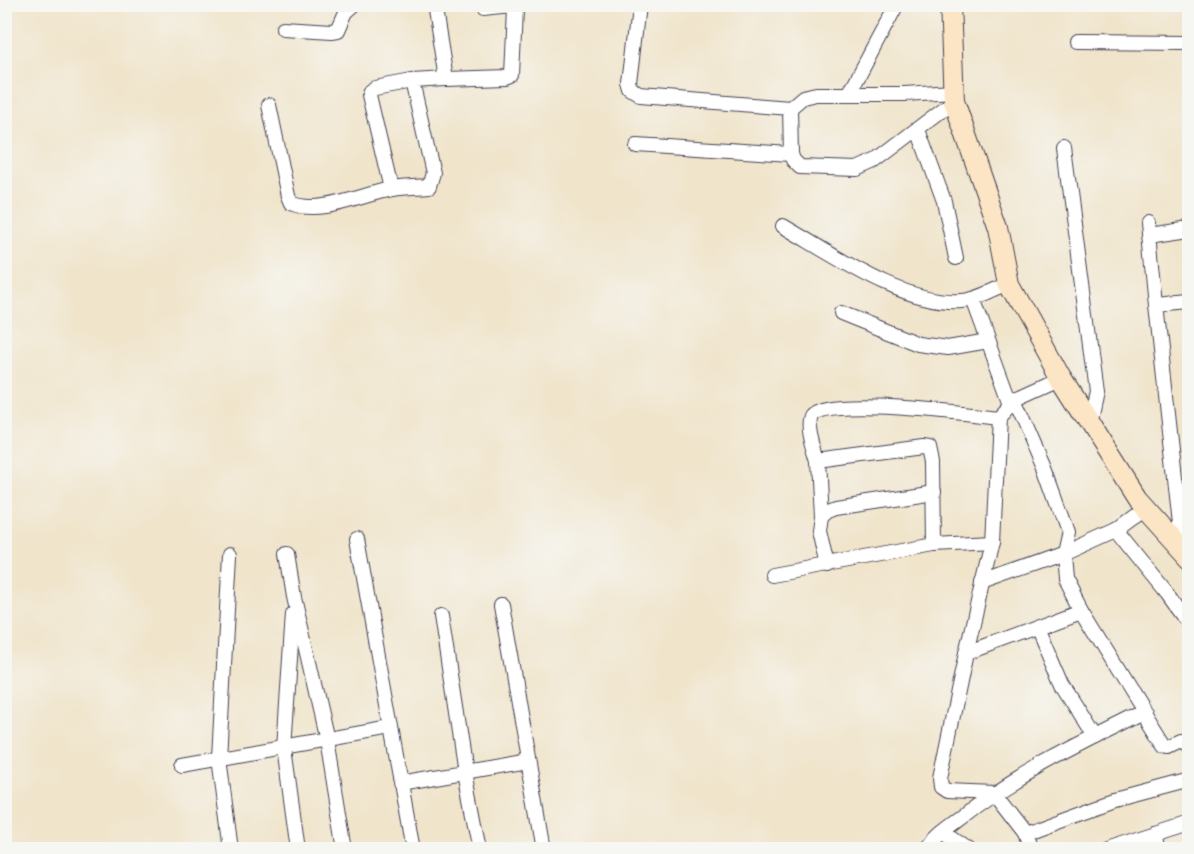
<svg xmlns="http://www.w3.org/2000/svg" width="1194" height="854" font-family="'Old Standard TT',serif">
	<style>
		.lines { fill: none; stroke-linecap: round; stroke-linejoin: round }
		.street-casing { stroke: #413f50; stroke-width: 16 }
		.secondary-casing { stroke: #413f50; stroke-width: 22 }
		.street { stroke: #fff; stroke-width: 14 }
		.secondary { stroke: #fce5c4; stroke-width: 20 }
	</style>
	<rect width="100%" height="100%" fill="#f6f6f2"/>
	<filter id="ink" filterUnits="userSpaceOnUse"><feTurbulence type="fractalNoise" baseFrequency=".0167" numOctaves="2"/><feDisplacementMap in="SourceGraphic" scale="12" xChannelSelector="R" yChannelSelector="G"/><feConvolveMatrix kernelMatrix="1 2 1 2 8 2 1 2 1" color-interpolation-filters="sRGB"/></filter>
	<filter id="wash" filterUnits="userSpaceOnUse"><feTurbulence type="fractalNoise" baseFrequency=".008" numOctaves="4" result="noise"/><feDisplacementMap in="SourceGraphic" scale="24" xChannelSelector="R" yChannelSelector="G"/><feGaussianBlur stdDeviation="1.35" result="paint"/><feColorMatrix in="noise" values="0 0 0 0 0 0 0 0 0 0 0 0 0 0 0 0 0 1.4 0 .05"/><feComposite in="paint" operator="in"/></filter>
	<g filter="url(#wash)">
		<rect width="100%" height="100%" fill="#f0e4ca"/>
	</g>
	<g filter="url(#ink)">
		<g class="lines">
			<defs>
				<g id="street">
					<path d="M640,4L631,84L633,91L641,96L790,108L791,154L793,160L800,167L857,169L875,161L954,101"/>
					<path d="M283,28L332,31L338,30L346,12L355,4"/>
					<path d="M1075,42L1190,43"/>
					<path d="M446,79L507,77L512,75L515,9L512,6L483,9"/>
					<path d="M849,94L897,4"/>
					<path d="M269,105L288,196L291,203C320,216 362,194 392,189C404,187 417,187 429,186L433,173L412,81L446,79L434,4"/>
					<path d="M790,108L803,97L816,94H904L953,91"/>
					<path d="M918,130L944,201L956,258"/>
					<path d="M635,144L791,154"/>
					<path d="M1064,148L1096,391L1089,423"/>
					<path d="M391,189L369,95L370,91L375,88L412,81"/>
					<path d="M1148,223L1156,305"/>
					<path d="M783,226C832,254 905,306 962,301C978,300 994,290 1009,284"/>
					<path d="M1149,235L1190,229"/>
					<path d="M973,299L1011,403"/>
					<path d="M841,313L918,344L948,348L988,341"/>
					<path d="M1015,399L1045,468L1068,532L1063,554L1065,579L1081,610L1165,746L1169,747L1181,741L1190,747"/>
					<path d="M818,461L821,516L819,531L827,566"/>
					<path d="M1146,508L1116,530L1167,593L1190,625"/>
					<path d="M821,516L828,510L836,507L934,492"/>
					<path d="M357,539L413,850"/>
					<path d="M934,545L933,462L930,448L924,447L818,461C815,449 806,427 811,416C821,395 973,414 998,417"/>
					<path d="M1183,550L1156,305L1190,302"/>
					<path d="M230,554L219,758L231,850"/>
					<path d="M287,554L294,597L327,740L345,850"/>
					<path d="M772,575L934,545L992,542"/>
					<path d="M982,583L1063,554L1116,530"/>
					<path d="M501,604L544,850"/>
					<path d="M293,614L284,748L298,850"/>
					<path d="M441,616L465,772L480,850"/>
					<path d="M1037,626L1062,684L1095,737"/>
					<path d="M966,653L1081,610"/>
					<path d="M182,765L390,728"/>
					<path d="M400,783L528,761"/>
					<path d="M943,832L969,850"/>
					<path d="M1025,833L1115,800L1190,780"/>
					<path d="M1155,834L1159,850"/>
					<path d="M927,850C936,835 951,826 964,816C1019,773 1083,743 1145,712"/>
					<path d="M1031,850L1025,833L994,793L947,791L941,787L940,778L966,653L992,542L998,417L1015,399L1061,378"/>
					<path d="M1106,850L1190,823"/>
				</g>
				<path id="secondary" d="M950,4L954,101L998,227L1009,284L1061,378L1137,498L1190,557"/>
			</defs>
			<use href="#street" class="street-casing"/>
			<use href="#secondary" class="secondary-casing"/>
			<use href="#street" class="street"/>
			<use href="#secondary" class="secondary"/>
		</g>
	</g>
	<rect width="1194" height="854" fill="none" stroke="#f6f6f2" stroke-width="24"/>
</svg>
